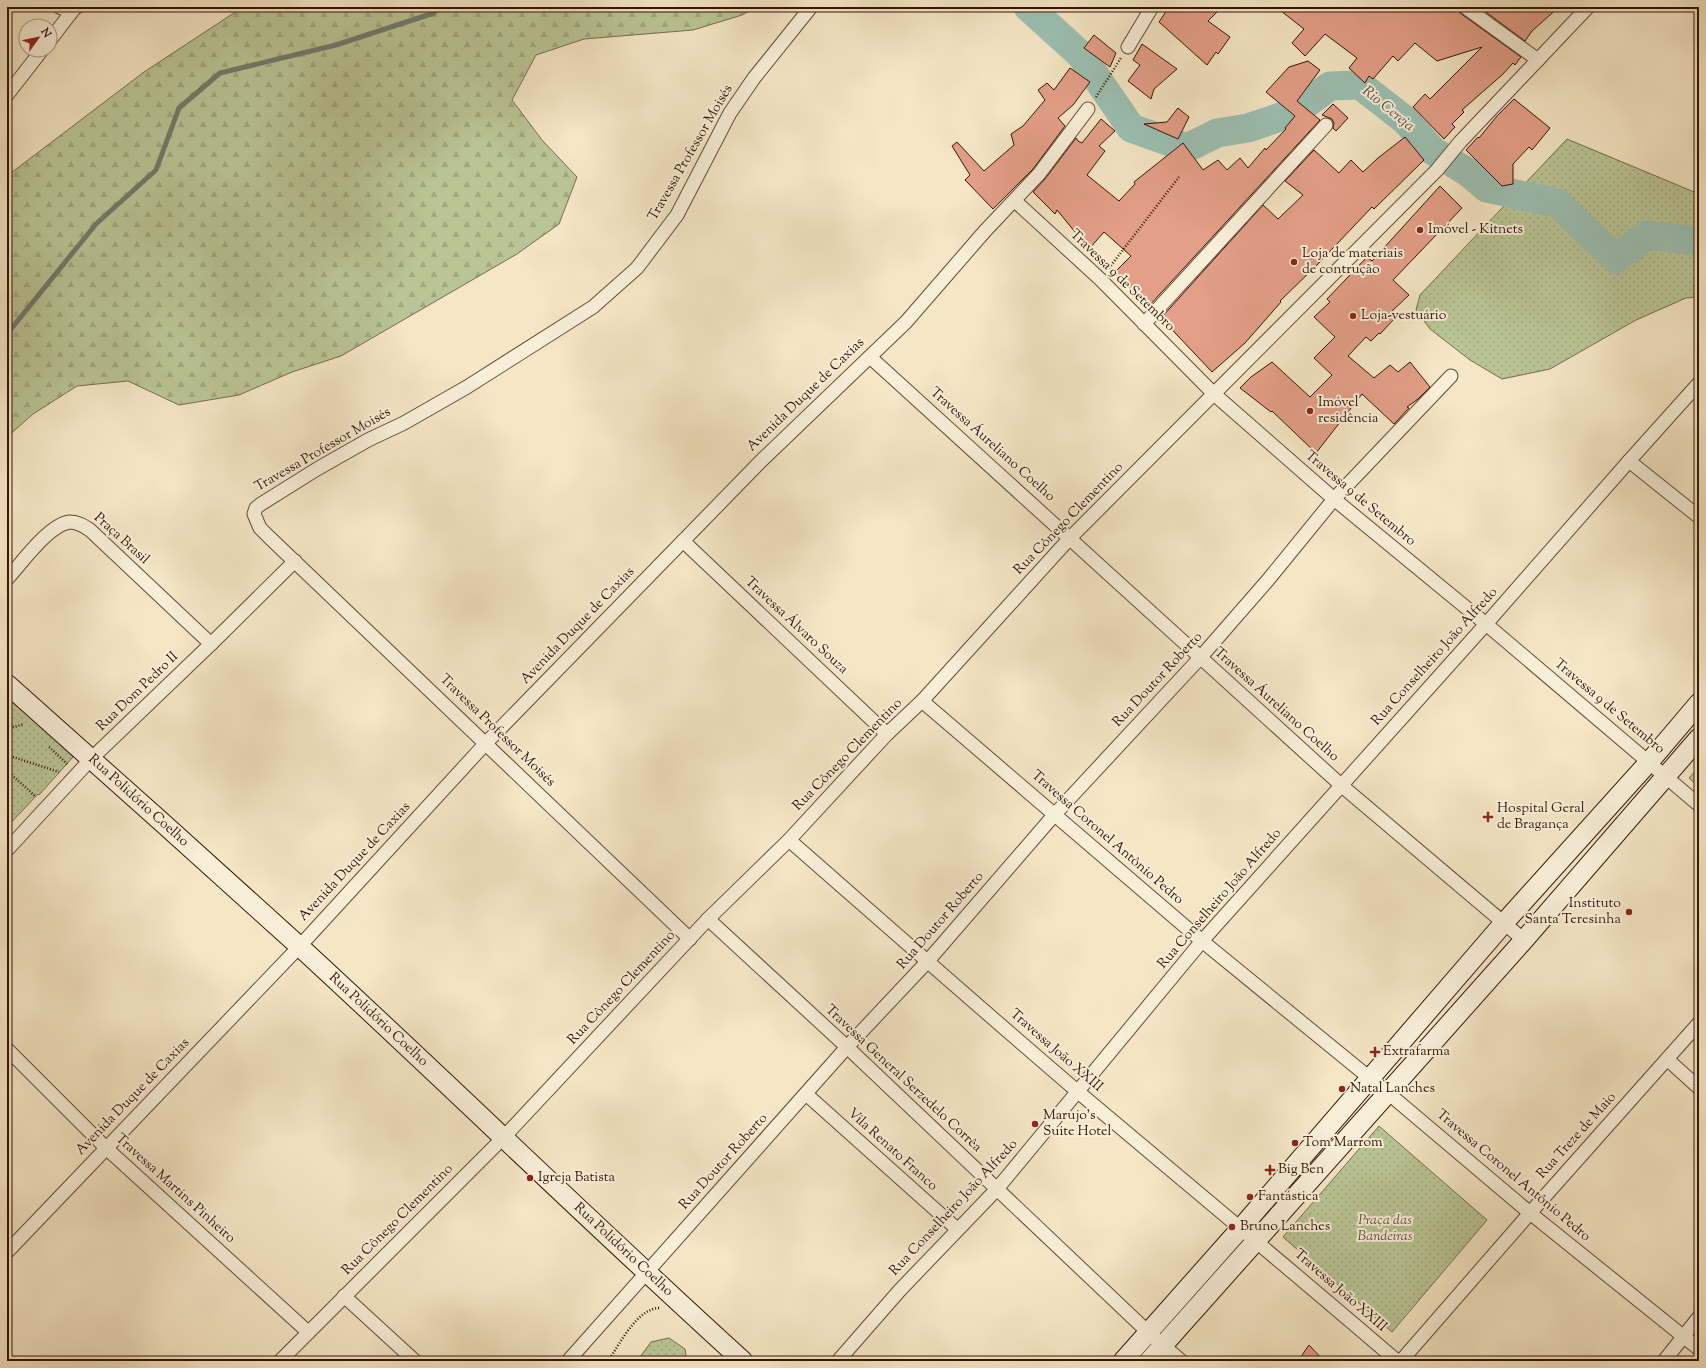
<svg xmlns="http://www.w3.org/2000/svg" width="1706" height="1368" font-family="'Sorts Mill Goudy',serif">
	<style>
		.grass { fill: url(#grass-dots); stroke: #776c4e }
		.forest { fill: url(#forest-firs); stroke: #776c4e }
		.pitch { fill: #bac596; stroke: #776c4e }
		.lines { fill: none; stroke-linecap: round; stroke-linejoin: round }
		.stream { stroke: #727b6d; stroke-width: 5 }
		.river { stroke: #9cc0b2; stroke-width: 29 }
		.building { fill: #e39f88; stroke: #341405 }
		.street-casing { stroke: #644835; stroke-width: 15 }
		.secondary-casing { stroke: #341405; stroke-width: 21 }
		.path { stroke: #341405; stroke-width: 2.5; stroke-dasharray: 1 2; stroke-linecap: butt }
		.street { stroke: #f8efd9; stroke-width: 13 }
		.secondary { stroke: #f8efd9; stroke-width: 19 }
		.poi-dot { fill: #8f2418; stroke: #f8efd9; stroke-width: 1.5 }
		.labels { text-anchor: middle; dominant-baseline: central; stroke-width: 4; stroke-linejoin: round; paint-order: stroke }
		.street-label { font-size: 14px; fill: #341405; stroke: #f8efd9 }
		.poi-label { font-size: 14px; fill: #341405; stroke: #f8efd9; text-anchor: start }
		.park-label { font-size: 14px; font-style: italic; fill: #635238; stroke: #f8efd9 }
		.water-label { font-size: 15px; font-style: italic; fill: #585042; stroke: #f8efd9 }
	</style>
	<defs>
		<pattern id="grass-dots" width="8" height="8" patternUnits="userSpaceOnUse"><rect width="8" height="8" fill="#bac596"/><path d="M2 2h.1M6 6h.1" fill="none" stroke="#a0a880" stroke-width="1.8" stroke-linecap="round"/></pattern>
		<pattern id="forest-firs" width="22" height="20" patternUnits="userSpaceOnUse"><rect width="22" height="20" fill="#bac596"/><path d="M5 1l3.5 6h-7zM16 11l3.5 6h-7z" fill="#a0a880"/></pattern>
	</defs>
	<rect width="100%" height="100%" fill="#f5e6c5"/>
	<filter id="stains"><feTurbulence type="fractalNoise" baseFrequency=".005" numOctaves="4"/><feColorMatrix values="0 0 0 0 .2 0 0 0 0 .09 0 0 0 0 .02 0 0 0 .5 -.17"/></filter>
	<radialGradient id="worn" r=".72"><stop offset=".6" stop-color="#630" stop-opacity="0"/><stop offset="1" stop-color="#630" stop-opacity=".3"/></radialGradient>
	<g class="grass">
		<path d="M1567,139L1699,194V297L1686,298L1636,320L1550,369L1502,379L1470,360L1430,329L1416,310L1420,295Z"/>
		<path d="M7,694L73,757L39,795L38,794L7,827Z"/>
		<path d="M1379,1126L1487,1220L1392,1332L1283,1237Z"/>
		<path d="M669,1338L685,1349L687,1361H640V1357L651,1342Z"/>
	</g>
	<path class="forest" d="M243,7H757L742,15L693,30L584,39L536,55L512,100L542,140L577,177L559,224L517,254L341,356L292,372L239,395L179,405L128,381L77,386L33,414L7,437V176L144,72Z"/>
	<path class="pitch" d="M1699,767V787L1689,778Z"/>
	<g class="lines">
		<path class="stream" d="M7,334L96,224L156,170L179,108L220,73L336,45L434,13L440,7"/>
		<path class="river" d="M1028,7L1081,55L1131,128L1187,148L1217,133L1248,128L1295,112L1330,86L1360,85L1405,120L1433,151L1469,173L1487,188L1557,203L1616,259L1646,235L1699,241"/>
	</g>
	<g class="building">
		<path d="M1169,7H1222L1208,21L1230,37L1218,54L1216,52L1207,65L1159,22Z"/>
		<path d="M1276,7H1457L1460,13L1521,57L1515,65L1513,63L1503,74L1462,110L1464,112L1452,124L1455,127L1444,139L1413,107L1425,94L1430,99L1482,47L1437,61L1415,43L1398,61L1393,56L1373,79L1369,76L1365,83L1349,68L1357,58L1325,34L1305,56L1292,43L1304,29Z"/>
		<path d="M1479,7H1559L1532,31L1525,41Z"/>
		<path d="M1094,35L1116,53L1110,67L1084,48Z"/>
		<path d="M1142,44L1177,69L1154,89L1151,99L1128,81L1140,65L1133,60Z"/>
		<path d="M1308,61L1320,70L1297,101L1320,120L1148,307L1114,273L1131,256L1104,232L1089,249L1057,210L1055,214L1033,192L1045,179L1076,138L1078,141L1082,143L1101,119L1115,131L1099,146L1105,151L1087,175L1119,201L1135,184L1134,182L1183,143L1203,170L1218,160L1227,170L1240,158L1248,168L1265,148L1266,150L1286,129L1285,128L1295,116L1266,92L1289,67Z"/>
		<path d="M1070,68L1090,82L1073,105L1058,118L1065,126L1033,169L993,209L965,180L970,175L952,146L957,142L984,171L1014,145L1011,134L1023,126L1045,100L1038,90L1047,83L1054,90Z"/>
		<path d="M1514,99L1550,128L1532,150L1529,147L1513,164V184L1502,186L1466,150L1478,137L1479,138L1497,116Z"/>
		<path d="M1333,104L1348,118L1336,131L1333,128L1334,123L1332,119L1322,115Z"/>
		<path d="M1178,108L1189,117L1178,139L1144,124L1167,122Z"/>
		<path d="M1405,137L1424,160L1374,209L1372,207L1316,266L1280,301L1281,302L1245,343L1212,372L1161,318L1263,205L1278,219L1303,195L1285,181L1314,150L1339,173L1351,160L1363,172L1378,158Z"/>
		<path d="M1440,186L1462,208L1393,280L1409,295L1391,312L1396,317L1380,334L1379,333L1371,341L1366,337L1348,356L1374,378L1390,365L1398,372L1410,362L1430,387L1418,399L1407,407L1409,408L1394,424L1362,394L1316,453L1272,411L1271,412L1240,388L1251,377L1272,362L1310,397L1332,375L1314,358L1335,337L1314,317L1330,302L1327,299L1367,257L1372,261Z"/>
		<path d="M1309,1345L1324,1361H1298Z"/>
	</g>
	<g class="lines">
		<defs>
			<g id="street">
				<path d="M59,7L67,10L77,7"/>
				<path d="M1465,7L1538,60"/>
				<path d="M50,40L74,9"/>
				<path d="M1128,47L1152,7"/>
				<path d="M7,95L42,50"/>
				<path d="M1015,201L1100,279L1214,394L1334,499L1486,624L1699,805"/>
				<path d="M1144,324L1326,125"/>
				<path d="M870,357L1342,786L1524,940"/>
				<path d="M1629,461L1699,517"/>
				<path d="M683,541L887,734"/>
				<path d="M7,579C21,564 49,524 70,522C78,522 84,526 90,530L211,644"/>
				<path d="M922,701L1202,941L1388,1093L1530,1213L1699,1349"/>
				<path d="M789,840C885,924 980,1008 1077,1091C1184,1181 1291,1270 1397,1361"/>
				<path d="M7,850L91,759L211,644L295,561"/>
				<path d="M708,919L847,1047L1149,1333L1181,1361"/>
				<path d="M690,939L269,537L260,528L254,514L256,508L261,504L317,469L368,440L404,423L467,387L593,307L637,268L677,215L730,113L754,78L811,7"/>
				<path d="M7,1049L106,1148L308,1332"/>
				<path d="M1667,1059L1699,1088"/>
				<path d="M806,1094L957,1229"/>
				<path d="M7,1252L299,947L486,743L761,461L906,322L985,231L1039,174L1088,109"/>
				<path d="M344,1296L415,1361"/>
				<path d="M280,1361L504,1137L708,919L789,840L887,734L922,701L1070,538L1437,170L1460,142L1588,7"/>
				<path d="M568,1361L847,1047L927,962L1055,814L1200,658L1268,580L1334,499L1451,376"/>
				<path d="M838,1361L900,1290L997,1189L1202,941L1486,624L1629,461L1699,383"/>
				<path d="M1401,1361L1530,1213L1699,1023"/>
				<path d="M1664,1361L1699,1317"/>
			</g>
			<g id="secondary">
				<path d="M7,684C105,771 202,858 299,946C448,1083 593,1225 743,1361"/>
				<path d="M1123,1361L1241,1228L1503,924L1649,762L1699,703"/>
				<path d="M1149,1361L1524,940L1699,738"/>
			</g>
		</defs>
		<use href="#street" class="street-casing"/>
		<use href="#secondary" class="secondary-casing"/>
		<g class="path">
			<path d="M1096,97L1121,58"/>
			<path d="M1109,268L1179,177"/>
			<path d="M7,729L24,724"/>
			<path d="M7,741L10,756L7,762"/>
			<path d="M49,747L67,764"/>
			<path d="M10,756L59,772"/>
			<path d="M7,771L36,797"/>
			<path d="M608,1361C620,1344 637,1308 660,1308"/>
		</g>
		<use href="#street" class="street"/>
		<use href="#secondary" class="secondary"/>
	</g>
	<g class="poi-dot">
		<circle cx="1420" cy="230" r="4"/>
		<circle cx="1294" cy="262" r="4"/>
		<circle cx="1353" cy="316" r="4"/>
		<circle cx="1310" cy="411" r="4"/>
		<path d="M1486 811h4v4h4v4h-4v4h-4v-4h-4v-4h4z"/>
		<circle cx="1629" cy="912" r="4"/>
		<path d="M1373 1046h4v4h4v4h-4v4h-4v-4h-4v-4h4z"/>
		<circle cx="1342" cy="1089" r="4"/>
		<circle cx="1035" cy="1124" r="4"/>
		<circle cx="1295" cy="1143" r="4"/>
		<path d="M1268 1164h4v4h4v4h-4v4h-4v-4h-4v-4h4z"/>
		<circle cx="530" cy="1178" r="4"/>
		<circle cx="1250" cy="1197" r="4"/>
		<circle cx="1232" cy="1227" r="4"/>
	</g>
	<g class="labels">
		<g class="street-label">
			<text transform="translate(691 153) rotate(-60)">Travessa Professor Moisés</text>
			<text transform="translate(1122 281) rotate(44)">Travessa 9 de Setembro</text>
			<text transform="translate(806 395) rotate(-44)">Avenida Duque de Caxias</text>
			<text transform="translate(992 445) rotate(42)">Travessa Áureliano Coelho</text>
			<text transform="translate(323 450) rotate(-30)">Travessa Professor Moisés</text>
			<text transform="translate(1360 499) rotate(40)">Travessa 9 de Setembro</text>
			<text transform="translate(1069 519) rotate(-46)">Rua Cônego Clementino</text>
			<text transform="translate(121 539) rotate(42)">Praça Brasil</text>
			<text transform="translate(578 626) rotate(-46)">Avenida Duque de Caxias</text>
			<text transform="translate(796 626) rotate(43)">Travessa Álvaro Souza</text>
			<text transform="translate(1435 657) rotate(-48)">Rua Conselheiro João Alfredo</text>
			<text transform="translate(1158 680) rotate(-47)">Rua Doutor Roberto</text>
			<text transform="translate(138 692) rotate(-44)">Rua Dom Pedro II</text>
			<text transform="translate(1276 705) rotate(42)">Travessa Áureliano Coelho</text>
			<text transform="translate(1609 707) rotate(40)">Travessa 9 de Setembro</text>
			<text transform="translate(497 731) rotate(44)">Travessa Professor Moisés</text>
			<text transform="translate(848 755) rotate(-46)">Rua Cônego Clementino</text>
			<text transform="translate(138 801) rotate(42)">Rua Polidório Coelho</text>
			<text transform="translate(1107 838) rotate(41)">Travessa Coronel Antônio Pedro</text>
			<text transform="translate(355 862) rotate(-47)">Avenida Duque de Caxias</text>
			<text transform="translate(1220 899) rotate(-49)">Rua Conselheiro João Alfredo</text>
			<text transform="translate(941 921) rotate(-49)">Rua Doutor Roberto</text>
			<text transform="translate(622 988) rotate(-47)">Rua Cônego Clementino</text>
			<text transform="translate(378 1020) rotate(43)">Rua Polidório Coelho</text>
			<text transform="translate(1056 1051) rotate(41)">Travessa João XXIII</text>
			<text transform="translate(903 1079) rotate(43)">Travessa General Serzedelo Corrêa</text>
			<text transform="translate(133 1097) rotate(-46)">Avenida Duque de Caxias</text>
			<text transform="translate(1577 1136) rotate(-48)">Rua Treze de Maio</text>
			<text transform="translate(892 1150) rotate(42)">Vila Renato Franco</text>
			<text transform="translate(724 1162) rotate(-48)">Rua Doutor Roberto</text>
			<text transform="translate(1513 1176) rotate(40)">Travessa Coronel Antônio Pedro</text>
			<text transform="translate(175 1189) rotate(42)">Travessa Martins Pinheiro</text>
			<text transform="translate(954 1208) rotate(-47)">Rua Conselheiro João Alfredo</text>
			<text transform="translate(398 1220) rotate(-45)">Rua Cônego Clementino</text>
			<text transform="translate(623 1250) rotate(43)">Rua Polidório Coelho</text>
			<text transform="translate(1340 1291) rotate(41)">Travessa João XXIII</text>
		</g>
		<g class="poi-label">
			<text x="1428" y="230">Imóvel - Kitnets</text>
			<text x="1302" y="254">Loja de materiais<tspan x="1302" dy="16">de contrução</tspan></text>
			<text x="1361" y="316">Loja-vestuário</text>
			<text x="1318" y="403">Imóvel<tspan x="1318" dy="16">residência</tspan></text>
			<text x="1497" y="809">Hospital Geral<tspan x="1497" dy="16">de Bragança</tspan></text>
			<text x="1621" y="904" text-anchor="end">Instituto<tspan x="1621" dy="16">Santa Teresinha</tspan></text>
			<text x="1383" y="1052">Extrafarma</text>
			<text x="1350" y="1089">Natal Lanches</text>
			<text x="1043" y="1116">Marujo's<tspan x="1043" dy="16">Suite Hotel</tspan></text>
			<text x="1303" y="1143">Tom Marrom</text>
			<text x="1278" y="1170">Big Ben</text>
			<text x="538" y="1178">Igreja Batista</text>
			<text x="1258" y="1197">Fantástica</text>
			<text x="1240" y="1227">Bruno Lanches</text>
		</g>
		<g class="park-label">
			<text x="1385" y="1221">Praça das<tspan x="1385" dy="16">Bandeiras</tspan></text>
		</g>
		<g class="water-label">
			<text transform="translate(1388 109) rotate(39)">Rio Cereja</text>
		</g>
	</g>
	<rect width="1706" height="1368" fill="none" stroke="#f5e6c5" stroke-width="24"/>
	<rect x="8" y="8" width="1690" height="1352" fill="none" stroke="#341405" stroke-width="2"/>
	<rect x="12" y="12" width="1682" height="1344" fill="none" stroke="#341405"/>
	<g transform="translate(38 38) rotate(57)"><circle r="19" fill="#f8efd9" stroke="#aa9784"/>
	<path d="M0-3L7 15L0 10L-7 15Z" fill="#8f2418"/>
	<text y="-6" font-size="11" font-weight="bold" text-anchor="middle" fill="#341405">N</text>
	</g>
	<rect width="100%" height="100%" filter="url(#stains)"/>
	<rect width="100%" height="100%" fill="url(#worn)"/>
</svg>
